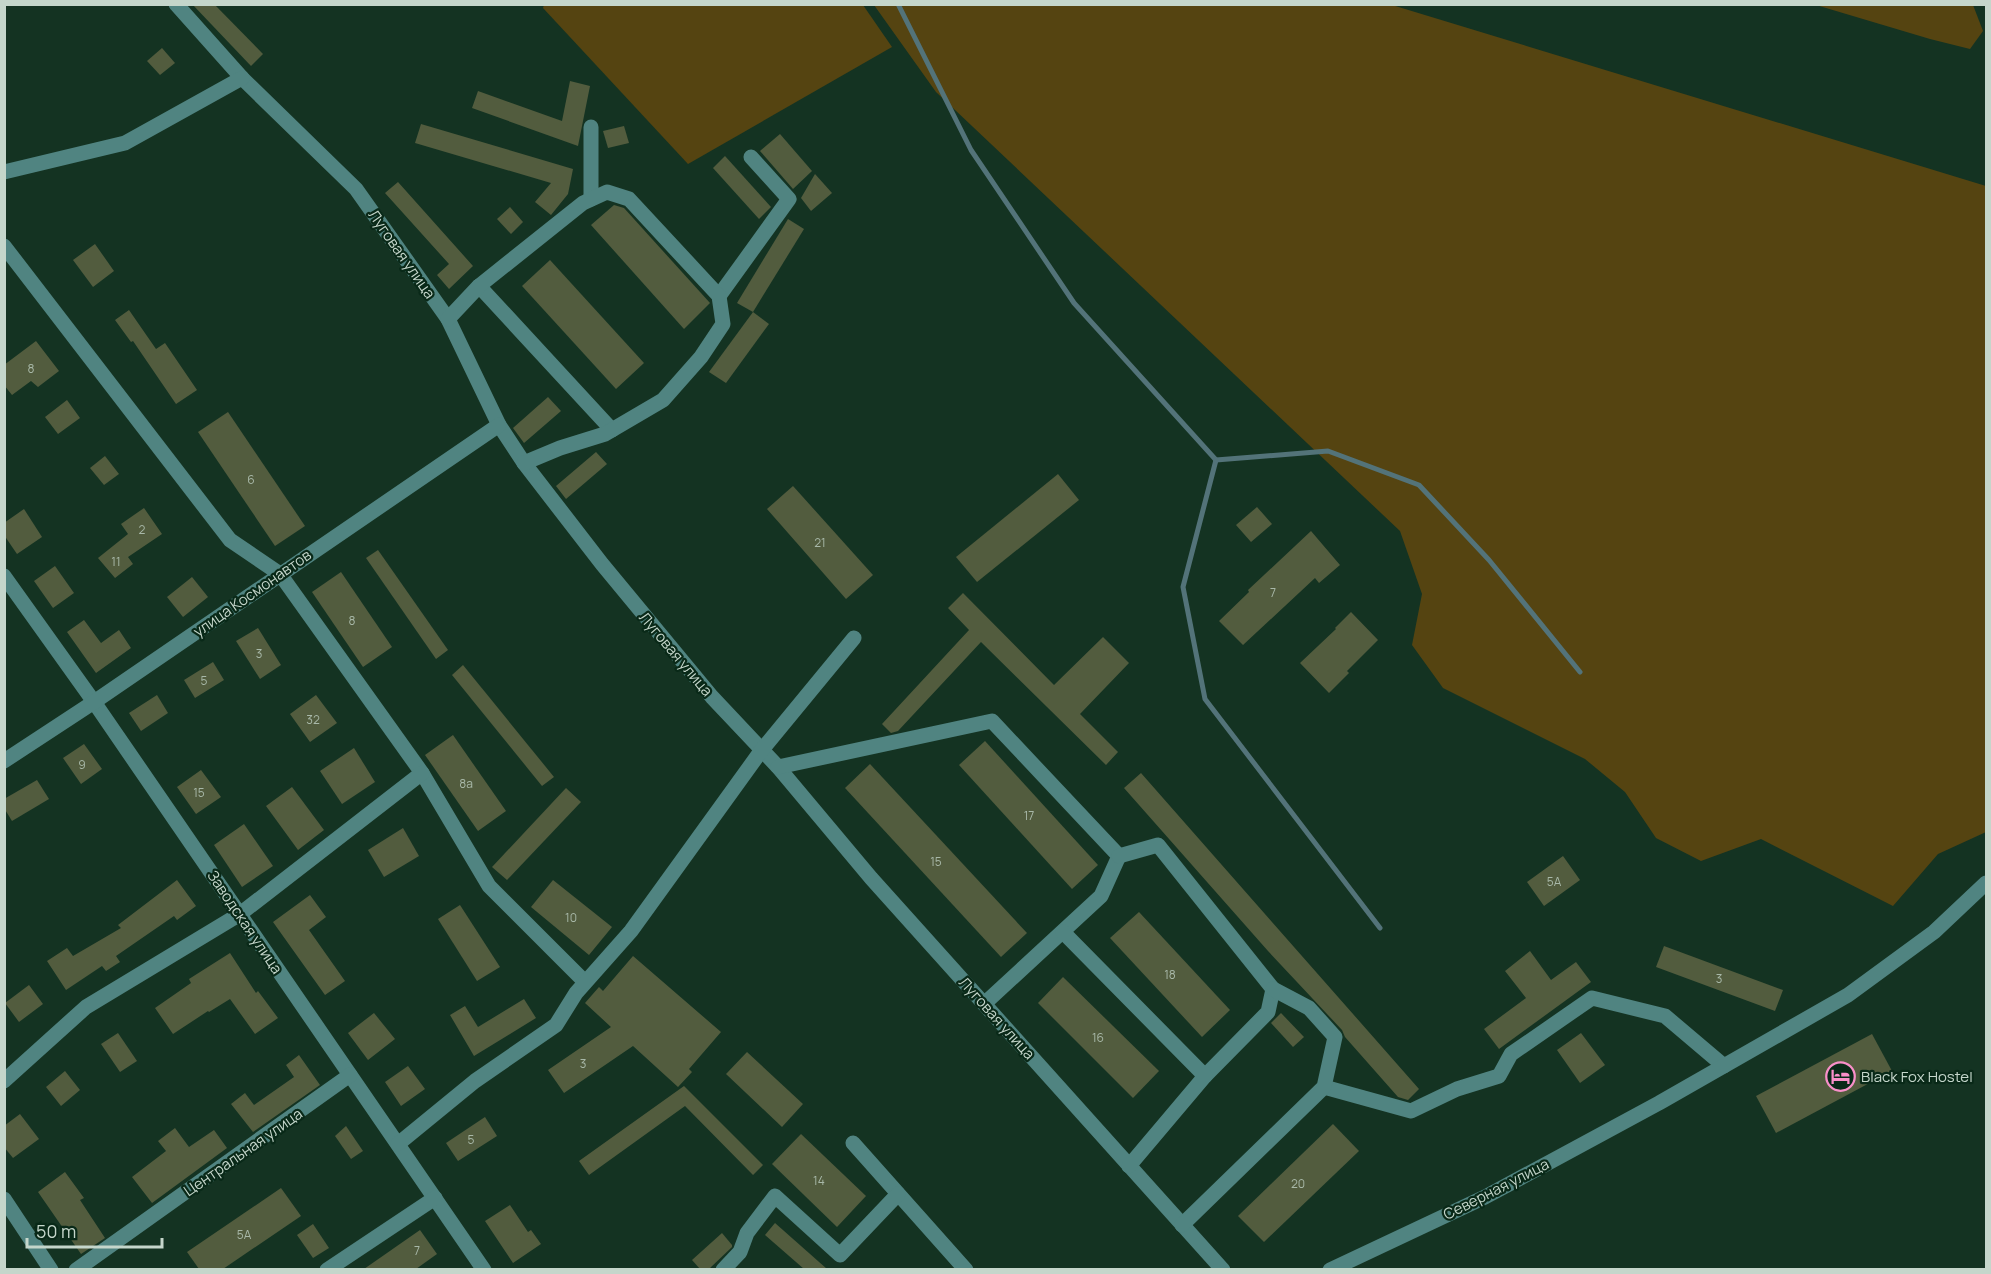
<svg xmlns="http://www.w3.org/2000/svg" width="1991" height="1274" font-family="Manrope,sans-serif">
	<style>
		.green { fill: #541 }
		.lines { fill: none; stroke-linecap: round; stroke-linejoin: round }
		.stream { stroke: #537379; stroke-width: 5 }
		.building { fill: #525c3e }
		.minor { stroke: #508481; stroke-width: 15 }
		.labels { text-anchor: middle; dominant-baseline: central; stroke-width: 4.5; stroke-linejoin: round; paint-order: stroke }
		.number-label { font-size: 12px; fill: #a8b8a8 }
		.street-label { font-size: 15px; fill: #c5d6cb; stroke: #092918 }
		.poi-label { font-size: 15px; fill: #c5d6cb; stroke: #092918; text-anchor: start }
	</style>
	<rect width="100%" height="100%" fill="#143322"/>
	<g class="green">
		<path d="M544,5H863L892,47L688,164L543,8Z"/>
		<path d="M874,5H1392L1986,186V832L1938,854L1893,906L1761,839L1701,861L1656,838L1625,792L1585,759L1443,688L1412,645L1422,594L1400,531L936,92Z"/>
		<path d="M1816,5H1973L1983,31L1970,49L1930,39Z"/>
	</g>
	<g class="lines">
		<g class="stream">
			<path d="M898,4L971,150L1074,303L1216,460"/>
			<path d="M1216,460L1183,587L1205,699L1380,928"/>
			<path d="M1216,460L1328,451L1419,485L1489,560L1580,672"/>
		</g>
	</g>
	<g class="building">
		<path d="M192,4H214L263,54L251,66Z"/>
		<path d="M162,48L175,63L160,75L147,61Z"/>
		<path d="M570,81L590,86L578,146L472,108L478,91L562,121Z"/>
		<path d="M421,124L573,169L568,194L551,215L535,202L551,183L415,143Z"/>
		<path d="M624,126L629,143L608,148L603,131Z"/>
		<path d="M780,134L812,171L793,189L760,151Z"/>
		<path d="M725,156L771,207L759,219L713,168Z"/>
		<path d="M815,174L832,193L811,211L801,198Z"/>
		<path d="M398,182L473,266L449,289L437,275L449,264L385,193Z"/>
		<path d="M614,205L624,208L710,303L684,329L591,225Z"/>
		<path d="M510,207L523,222L511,234L497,219Z"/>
		<path d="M788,219L804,229L753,312L737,303Z"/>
		<path d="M95,244L114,271L93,287L73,260Z"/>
		<path d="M550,260L644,363L616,389L522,286Z"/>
		<path d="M129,310L156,349L165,343L197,390L176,404L133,341L131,342L115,320Z"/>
		<path d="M753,312L769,324L726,383L709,372Z"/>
		<path d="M36,341L59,371L38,387L31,381L12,395L4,385V365Z"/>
		<path d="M548,397L561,411L524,443L513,428Z"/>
		<path d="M67,400L80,418L58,434L45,417Z"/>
		<path d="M228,412L305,526L275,546L198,432Z"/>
		<path d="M596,452L607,464L566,499L556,486Z"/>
		<path d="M105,456L119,474L104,485L90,468Z"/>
		<path d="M1058,474L1079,500L977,582L956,557Z"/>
		<path d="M793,486L873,575L846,599L767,509Z"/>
		<path d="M1257,507L1272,524L1251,542L1236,525Z"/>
		<path d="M144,508L162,534L128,557L133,564L115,578L98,558L128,534L121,524Z"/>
		<path d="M24,509L42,537L17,554L4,535V523Z"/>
		<path d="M1311,531L1340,565L1319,583L1315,578L1243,645L1219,621L1249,592L1248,590Z"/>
		<path d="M378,550L448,650L436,659L366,558Z"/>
		<path d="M55,566L74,593L53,608L34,581Z"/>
		<path d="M341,572L392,647L363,667L312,592Z"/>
		<path d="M192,577L208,597L183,617L167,597Z"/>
		<path d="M963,593L1054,685L1103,637L1129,663L1080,714L1118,752L1106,765L981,642L898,731L891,733L882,724L969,630L948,608Z"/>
		<path d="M1351,612L1378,640L1347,671L1349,673L1329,693L1300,663L1336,629L1335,628Z"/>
		<path d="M84,620L101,643L119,630L131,648L96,673L67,632Z"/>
		<path d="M258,628L281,665L260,679L236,641Z"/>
		<path d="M213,662L224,680L195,698L184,680Z"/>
		<path d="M463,665L554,777L542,786L452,675Z"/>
		<path d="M157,695L168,713L141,731L129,713Z"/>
		<path d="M316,695L337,723L310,742L290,714Z"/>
		<path d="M453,735L506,811L478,831L425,755Z"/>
		<path d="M985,741L1098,865L1072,889L959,765Z"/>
		<path d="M84,744L102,769L81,784L63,758Z"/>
		<path d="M354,748L375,782L342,804L320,771Z"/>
		<path d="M870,764L1027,933L1001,957L845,788Z"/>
		<path d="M201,770L221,797L196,814L177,787Z"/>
		<path d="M1141,773L1419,1089L1408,1100L1398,1097L1345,1037L1342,1030L1268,951L1124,788Z"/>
		<path d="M37,780L49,799L12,821L4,808V799Z"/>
		<path d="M292,787L324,830L298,850L266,806Z"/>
		<path d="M566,788L581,802L507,880L492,867Z"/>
		<path d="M244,824L273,866L242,887L214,845Z"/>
		<path d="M403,828L419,856L384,877L368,850Z"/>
		<path d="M1563,856L1580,880L1544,906L1527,882Z"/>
		<path d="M177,880L196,906L177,920L174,916L116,956L120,962L106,971L102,966L66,990L47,961L67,948L73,956L121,928L118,925Z"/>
		<path d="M553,880L612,927L589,955L531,907Z"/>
		<path d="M310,895L326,917L309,930L345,981L325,995L273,922Z"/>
		<path d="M460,905L500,967L477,981L438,919Z"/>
		<path d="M1139,912L1230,1010L1202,1037L1110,938Z"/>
		<path d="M1664,946L1783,990L1775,1011L1656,967Z"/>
		<path d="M1530,951L1551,980L1576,962L1591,982L1499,1049L1484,1029L1526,998L1505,971Z"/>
		<path d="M230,953L256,993L258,991L278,1018L255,1034L230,999L209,1012L208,1011L173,1034L155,1008L191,983L189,979Z"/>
		<path d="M633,956L721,1032L689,1069L692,1072L678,1087L633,1046L564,1093L548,1070L611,1027L585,1003L599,987L603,991Z"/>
		<path d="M1063,977L1159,1071L1133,1098L1038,1003Z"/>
		<path d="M29,985L43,1004L19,1022L5,1003Z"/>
		<path d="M524,999L536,1018L474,1056L450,1015L465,1006L478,1027Z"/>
		<path d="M374,1013L395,1039L368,1060L348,1033Z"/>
		<path d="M1281,1013L1304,1037L1293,1047L1271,1023Z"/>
		<path d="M118,1033L137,1061L120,1072L101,1044Z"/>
		<path d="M1581,1033L1605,1065L1580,1083L1557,1050Z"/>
		<path d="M1872,1034L1892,1071L1776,1133L1756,1096Z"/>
		<path d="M747,1052L803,1104L782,1127L726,1074Z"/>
		<path d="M299,1055L320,1085L253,1132L231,1104L245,1093L254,1105L294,1077L286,1065Z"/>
		<path d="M408,1066L425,1089L401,1106L385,1082Z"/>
		<path d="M65,1071L80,1090L61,1106L46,1087Z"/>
		<path d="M684,1086L763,1165L753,1175L685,1106L589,1175L579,1161Z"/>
		<path d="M20,1114L39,1139L13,1158L4,1147V1126Z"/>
		<path d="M485,1117L497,1136L458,1161L446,1143Z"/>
		<path d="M1333,1124L1359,1151L1264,1242L1238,1216Z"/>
		<path d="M346,1126L363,1151L351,1159L335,1136Z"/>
		<path d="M175,1128L189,1147L214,1130L227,1148L152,1203L132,1177L166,1151L158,1141Z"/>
		<path d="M801,1134L866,1196L837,1227L772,1164Z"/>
		<path d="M65,1172L84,1198L80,1200L105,1238L81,1254L38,1192Z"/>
		<path d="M281,1188L301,1216L223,1269H199L187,1252Z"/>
		<path d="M510,1205L528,1232L531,1230L541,1244L513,1263L485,1221Z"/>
		<path d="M775,1223L827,1269H804L765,1235Z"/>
		<path d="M313,1224L329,1248L313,1258L297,1235Z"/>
		<path d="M420,1230L437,1254L416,1269H364Z"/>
		<path d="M722,1233L732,1245V1247L709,1269H700L692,1260Z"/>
	</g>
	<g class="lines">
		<g class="minor">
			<path d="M176,4L242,78L356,189L448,319L499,425L524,463L602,564L712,697L778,767L871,878L1223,1270"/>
			<path d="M4,172L125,143L242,78"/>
			<path d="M591,199V127"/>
			<path d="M4,246L230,540L280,574L422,773L489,886L585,982"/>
			<path d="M479,286L612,430"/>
			<path d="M719,296L789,199L751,157"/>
			<path d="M448,319L479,286L583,203L607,192L629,199L719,296L723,324L701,357L663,400L605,434L560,448L524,463"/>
			<path d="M4,576L94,702L484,1270"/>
			<path d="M4,761L94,702L499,425"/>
			<path d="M778,767L992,721L1119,856L1101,896L984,1004"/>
			<path d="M1119,856L1158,845L1273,989L1268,1012L1205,1076"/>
			<path d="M1063,932L1205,1076L1129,1166"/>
			<path d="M4,1081L86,1007L240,914L422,773"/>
			<path d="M1324,1087L1411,1111L1457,1089L1499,1076L1511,1054L1592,998L1665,1016L1724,1066"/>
			<path d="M853,1143L966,1270"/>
			<path d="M398,1144L475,1081L556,1025L576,993L631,931L761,751L854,638"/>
			<path d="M4,1199L51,1270"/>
			<path d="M1182,1225L1324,1087L1335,1037L1309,1008L1273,989"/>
			<path d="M76,1270L350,1075"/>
			<path d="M327,1270L435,1198"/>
			<path d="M723,1270L740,1252L747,1233L775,1196L840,1255L898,1194"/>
			<path d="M1330,1270L1485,1197L1659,1103L1848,995L1934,932L1986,883"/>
		</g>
	</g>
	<defs>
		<symbol id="hotel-ring" viewBox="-11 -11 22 22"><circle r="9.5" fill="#092918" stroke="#f98fc9" stroke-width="1.5"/><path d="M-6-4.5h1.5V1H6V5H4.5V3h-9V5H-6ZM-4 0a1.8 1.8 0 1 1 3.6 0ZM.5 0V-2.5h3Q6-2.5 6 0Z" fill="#f98fc9"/></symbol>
	</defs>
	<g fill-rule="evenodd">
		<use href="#hotel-ring" x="1824" y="1060" width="33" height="33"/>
	</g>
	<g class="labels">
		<g class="number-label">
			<text x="31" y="368">8</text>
			<text x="251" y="479">6</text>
			<text x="142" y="529">2</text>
			<text x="820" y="542">21</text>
			<text x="116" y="561">11</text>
			<text x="1273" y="592">7</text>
			<text x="352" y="620">8</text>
			<text x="259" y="653">3</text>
			<text x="204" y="680">5</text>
			<text x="313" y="719">32</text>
			<text x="82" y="764">9</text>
			<text x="466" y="783">8а</text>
			<text x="199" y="792">15</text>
			<text x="1029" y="815">17</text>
			<text x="936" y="861">15</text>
			<text x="1554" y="881">5А</text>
			<text x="571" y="917">10</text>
			<text x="1170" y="974">18</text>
			<text x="1719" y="978">3</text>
			<text x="1098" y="1037">16</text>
			<text x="583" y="1063">3</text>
			<text x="471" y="1139">5</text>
			<text x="819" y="1180">14</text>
			<text x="1298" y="1183">20</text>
			<text x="244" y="1234">5А</text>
			<text x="417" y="1250">7</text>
		</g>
		<g class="street-label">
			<text transform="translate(402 254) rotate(55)">Луговая улица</text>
			<text transform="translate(252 593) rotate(-35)">улица Космонавтов</text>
			<text transform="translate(676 654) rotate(50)">Луговая улица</text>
			<text transform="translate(245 922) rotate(56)">Заводская улица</text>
			<text transform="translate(997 1018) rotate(48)">Луговая улица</text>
			<text transform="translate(243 1152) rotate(-35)">Центральная улица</text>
			<text transform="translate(1496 1189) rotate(-27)">Северная улица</text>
		</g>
		<g class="poi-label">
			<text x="1861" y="1076">Black Fox Hostel</text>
		</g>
	</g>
	<rect width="1991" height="1274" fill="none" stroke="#c5d6cb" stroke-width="12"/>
	<path d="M27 1238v9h135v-9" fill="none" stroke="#c5d6cb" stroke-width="3"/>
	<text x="36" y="1238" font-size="18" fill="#c5d6cb" stroke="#092918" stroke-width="4.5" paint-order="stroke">50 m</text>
</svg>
